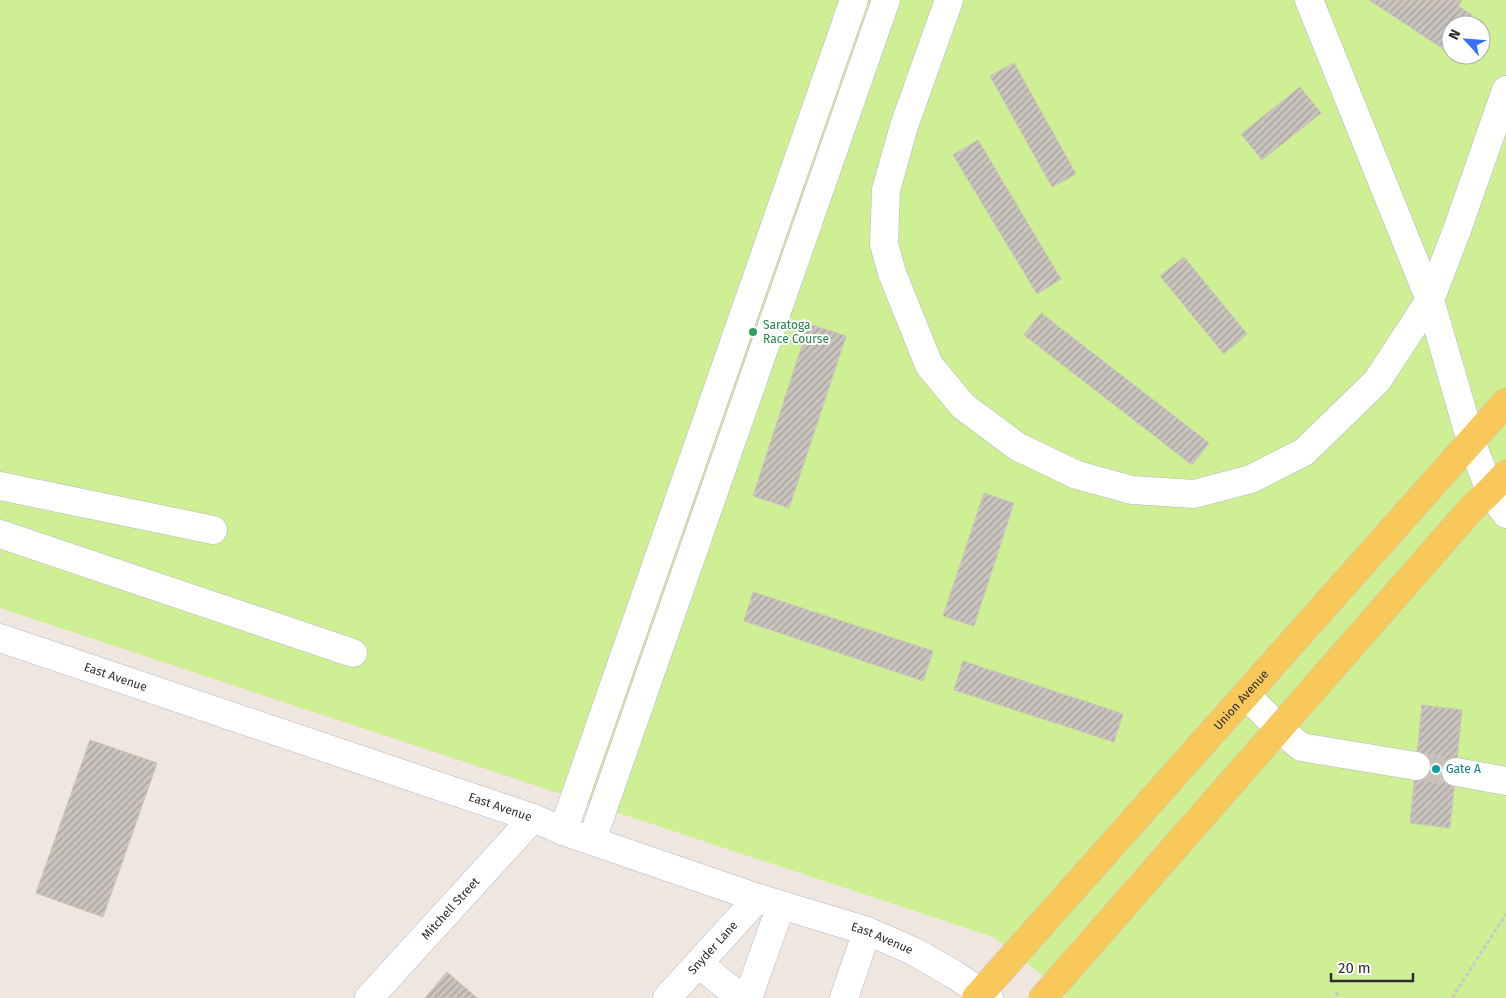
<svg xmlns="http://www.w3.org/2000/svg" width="1506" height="998" font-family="'Fira Sans',sans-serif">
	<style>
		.pitch { fill: #cfef94; fill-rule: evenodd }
		.building { fill: url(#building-hatch); stroke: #cbc3b8 }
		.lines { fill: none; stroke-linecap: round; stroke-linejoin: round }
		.minor-tunnel { stroke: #c8c2bb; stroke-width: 28; stroke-dasharray: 28 14; stroke-linecap: butt }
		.minor-casing { stroke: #b3b6c1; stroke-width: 29 }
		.major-casing { stroke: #c8c8c8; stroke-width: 29 }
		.path { stroke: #c8c8c8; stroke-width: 3; stroke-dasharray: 4 2.5; stroke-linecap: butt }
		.minor { stroke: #fff; stroke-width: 28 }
		.major { stroke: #f8c85a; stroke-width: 28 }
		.leisure-dot { fill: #2e9e5b; stroke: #fff; stroke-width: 2 }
		.culture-dot { fill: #0f9aa8; stroke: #fff; stroke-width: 2 }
		.labels { text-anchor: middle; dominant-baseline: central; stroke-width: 4; stroke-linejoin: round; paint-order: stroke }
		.leisure-label { font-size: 12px; fill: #27864d; stroke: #fff; text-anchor: start }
		.street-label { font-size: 12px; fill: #2d2d2d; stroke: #fff }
		.culture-label { font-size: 12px; fill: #0d838f; stroke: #fff; text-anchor: start }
	</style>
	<defs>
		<pattern id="building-hatch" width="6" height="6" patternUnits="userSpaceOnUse" patternTransform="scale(1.25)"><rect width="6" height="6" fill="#cac4be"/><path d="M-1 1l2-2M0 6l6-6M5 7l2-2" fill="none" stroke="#a4a09b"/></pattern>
	</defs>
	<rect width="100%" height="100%" fill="#efe7df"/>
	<path class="pitch" d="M0,0H1506V998H1064L1067,994L993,937L0,608ZM1451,25H1481V55H1451Z"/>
	<g class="building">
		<path d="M1369,0H1462L1458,6L1472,15L1465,25H1451V47L1448,52Z"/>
		<path d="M1014,63L1076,174L1052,187L990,76Z"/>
		<path d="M1300,87L1321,113L1262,160L1241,134Z"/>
		<path d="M978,140L1061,279L1037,294L953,155Z"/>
		<path d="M1184,257L1247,334L1224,354L1160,276Z"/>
		<path d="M1041,313L1209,443L1192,465L1024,335Z"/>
		<path d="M809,324L846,336L789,508L753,496Z"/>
		<path d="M984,493L1014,503L974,626L943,616Z"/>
		<path d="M753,592L933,651L923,681L744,621Z"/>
		<path d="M963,661L1123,714L1114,742L954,690Z"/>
		<path d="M1422,705L1462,710L1450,828L1410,823Z"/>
		<path d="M90,740L157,763L103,917L36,893Z"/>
		<path d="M447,972L477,998H425Z"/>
	</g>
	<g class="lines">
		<path class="minor-tunnel" d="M1416,766L1456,772"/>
		<defs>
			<g id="minor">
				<path d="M949,0L904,126L886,190L884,244L892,273L929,365L963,406L1018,447L1077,475L1132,490L1194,494L1251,479L1304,452L1377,381L1430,300L1457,230L1506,90"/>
				<path d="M1309,0L1430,300L1471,441L1490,491L1506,514"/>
				<path d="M0,486L213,530"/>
				<path d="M0,534L353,653"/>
				<path id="s1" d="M0,638L533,818L563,831L758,898L867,931L913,951L955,975L989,998"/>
				<path d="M1246,695L1279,728L1301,747L1416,766"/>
				<path d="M1456,772L1506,781"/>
				<path d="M563,831L854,0"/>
				<path d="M592,840L886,0"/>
				<path d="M699,964L741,998"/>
				<path id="s2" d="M369,998L533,818"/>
				<path id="s3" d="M667,998L758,898"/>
				<path d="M748,998L781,905"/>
				<path d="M844,998L867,931"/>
			</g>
			<g id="major">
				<path id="s4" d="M976,998L1506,402"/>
				<path d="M1043,998L1472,508L1490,491L1506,474"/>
			</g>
		</defs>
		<use href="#minor" class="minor-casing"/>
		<use href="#major" class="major-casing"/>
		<g class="path">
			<path d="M1336,992L1339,998"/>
			<path d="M1452,998L1506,914"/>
		</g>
		<use href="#minor" class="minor"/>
		<use href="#major" class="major"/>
	</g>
	<circle class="leisure-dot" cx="753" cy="332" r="5"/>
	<circle class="culture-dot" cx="1436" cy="769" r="5"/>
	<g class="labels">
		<g class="leisure-label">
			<text x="763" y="325">Saratoga<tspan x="763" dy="14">Race Course</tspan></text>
		</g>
		<g class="street-label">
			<text stroke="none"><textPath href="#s1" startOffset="122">East Avenue</textPath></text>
			<text stroke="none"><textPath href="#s4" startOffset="399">Union Avenue</textPath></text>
			<text stroke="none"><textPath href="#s1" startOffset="528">East Avenue</textPath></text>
			<text stroke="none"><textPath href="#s2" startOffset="121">Mitchell Street</textPath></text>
			<text stroke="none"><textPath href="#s1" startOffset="932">East Avenue</textPath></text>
			<text stroke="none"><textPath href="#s3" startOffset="68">Snyder Lane</textPath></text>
		</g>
		<g class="culture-label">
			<text x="1446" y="769">Gate A</text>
		</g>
	</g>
	<g transform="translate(1466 40) rotate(296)"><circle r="24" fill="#ffffff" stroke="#ababab"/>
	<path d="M0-4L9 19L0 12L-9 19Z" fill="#3b6dff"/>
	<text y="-8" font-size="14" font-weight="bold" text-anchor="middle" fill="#2d2d2d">N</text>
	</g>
	<path d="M1331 973v8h82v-8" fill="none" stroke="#2d2d2d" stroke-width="2.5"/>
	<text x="1338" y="973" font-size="15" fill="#2d2d2d" stroke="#ffffff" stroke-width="4" paint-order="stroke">20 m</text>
</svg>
